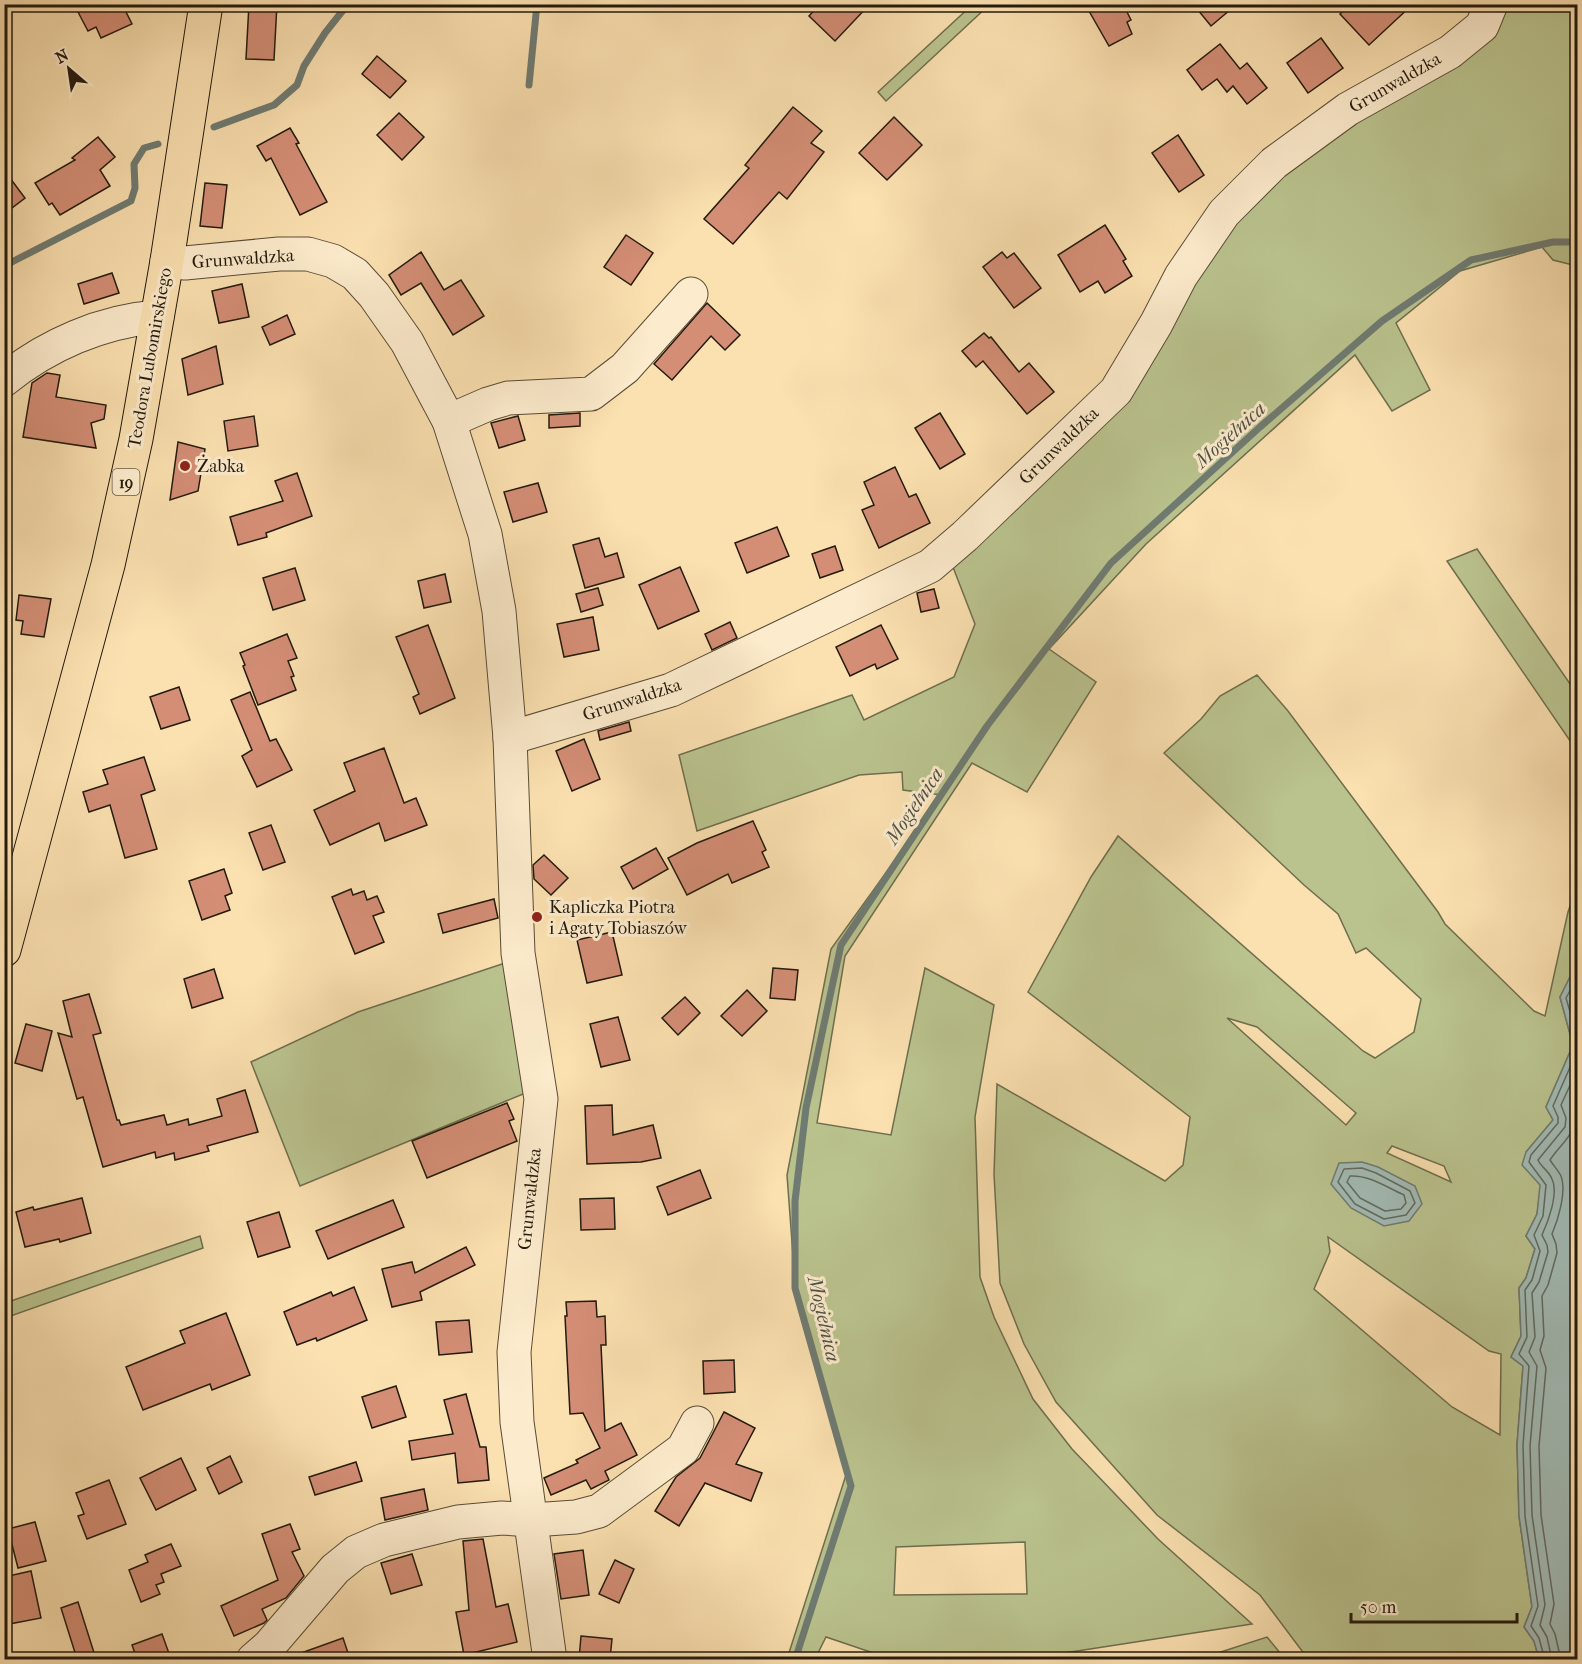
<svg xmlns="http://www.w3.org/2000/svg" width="1582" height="1664" font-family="'IM FELL French Canon',serif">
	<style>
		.green { fill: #bac38e; stroke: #6e6e4e; stroke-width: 1.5; fill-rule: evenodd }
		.water { fill: #a2bbb5; stroke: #6f7b72; stroke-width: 1.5 }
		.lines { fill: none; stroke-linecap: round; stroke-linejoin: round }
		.shore { stroke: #626a61; stroke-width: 1.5 }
		.stream { stroke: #6f7b72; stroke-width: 7 }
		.building { fill: #d48e76; stroke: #231a0d; stroke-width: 1.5 }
		.minor-casing { stroke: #594c36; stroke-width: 35 }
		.highway-casing { stroke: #231a0d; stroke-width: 35 }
		.minor { stroke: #fcebcc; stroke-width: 33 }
		.highway { stroke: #fbe0b0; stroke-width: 33 }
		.poi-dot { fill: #8f2418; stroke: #fcebcc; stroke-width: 2 }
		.labels { text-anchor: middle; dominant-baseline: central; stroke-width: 6; stroke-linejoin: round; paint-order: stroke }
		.shield { fill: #fcebcc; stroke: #645946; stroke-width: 1.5 }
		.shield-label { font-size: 16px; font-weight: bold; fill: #231a0d }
		.street-label { font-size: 18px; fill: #231a0d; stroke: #fcebcc }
		.poi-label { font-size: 18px; fill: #231a0d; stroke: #fcebcc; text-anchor: start }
		.water-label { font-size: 20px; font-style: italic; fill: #4f5248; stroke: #fcebcc }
	</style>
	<rect width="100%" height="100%" fill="#fbe0b0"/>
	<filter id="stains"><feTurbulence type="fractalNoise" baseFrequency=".00333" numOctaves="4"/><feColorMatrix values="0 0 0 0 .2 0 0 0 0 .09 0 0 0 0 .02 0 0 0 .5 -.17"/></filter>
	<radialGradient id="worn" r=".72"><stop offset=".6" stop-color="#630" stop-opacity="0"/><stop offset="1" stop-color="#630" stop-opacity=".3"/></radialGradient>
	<g class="green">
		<path d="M972,5H989L886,101L878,92Z"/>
		<path d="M1499,5H1577V266L1553,260L1542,247L1460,271L1396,323L1430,390L1392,411L1355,355L1146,544L1049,649L1096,682L1027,792L972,763L845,956L817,1123L891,1135L925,968L994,1005L975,1117L980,1277L994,1317L1033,1399L1072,1449L1158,1539L1252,1624L1019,1660L891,1659L826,1637L815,1659H787L846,1475L796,1296L787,1175L831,949L942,795L903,790L902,772L859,775L697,831L679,755L852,695L864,720L954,677L975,624L951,562L1059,462L1235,214ZM1025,1542L1027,1594L894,1595L896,1547Z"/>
		<path d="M1477,549L1577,694V751L1447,561Z"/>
		<path d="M1257,675L1288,711L1438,912L1445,924L1534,1011L1545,1016L1568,912L1577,886V963L1560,997L1573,1045L1546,1107L1553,1120L1526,1152L1541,1185L1537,1214L1526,1236L1535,1249L1526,1278L1519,1288L1521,1336L1511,1357L1523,1366L1517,1445L1519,1516L1532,1607L1524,1627L1534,1641L1539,1659H1308L1260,1595L1157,1515L1056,1402L1024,1344L1000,1283L994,1174L997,1084L1165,1181L1183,1165L1190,1117L1028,992L1091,877L1118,836L1363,1051L1375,1058L1414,1032L1421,999L1366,948L1356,953L1338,914L1304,885L1164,753L1201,719L1220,696ZM1227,1018L1257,1027L1356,1113L1346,1125ZM1392,1146L1444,1166L1451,1182L1387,1153ZM1328,1237L1489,1351L1501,1354L1500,1435L1452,1407L1314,1289L1330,1252Z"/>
		<path d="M508,962L528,1092L300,1186L251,1062L358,1012Z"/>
		<path d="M200,1236L203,1248L5,1318V1303Z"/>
		<path d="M1267,1637L1285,1659H1199Z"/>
	</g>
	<g class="water">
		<path d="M1577,963V1659H1539L1534,1641L1524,1627L1532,1607L1519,1516L1517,1445L1523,1366L1511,1357L1521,1336L1519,1288L1526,1278L1535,1249L1526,1236L1537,1214L1540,1185L1522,1165L1526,1152L1553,1120L1546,1107L1573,1045L1560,997Z"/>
		<path d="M1362,1162L1378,1167L1415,1186L1422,1204L1409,1221L1384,1226L1351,1208L1331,1184L1339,1163Z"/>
	</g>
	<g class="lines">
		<g class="shore">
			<path d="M1578,976L1566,998L1578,1039"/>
			<path d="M1362,1168L1376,1173L1410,1191L1415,1203L1406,1215L1384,1219L1355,1204L1338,1182L1344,1169Z"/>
			<path d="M1350,1176C1370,1175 1386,1187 1404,1195L1406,1203L1401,1209L1385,1211L1360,1198L1347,1182Z"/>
			<path d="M1545,1660L1539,1638L1531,1626L1538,1606L1525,1516L1523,1445L1529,1366L1519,1354L1527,1337L1525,1290L1532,1280L1540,1251L1534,1235L1543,1216L1546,1185L1529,1162L1531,1155L1558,1123V1117L1553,1106L1578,1049"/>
			<path d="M1552,1660L1547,1637L1540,1625L1545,1605L1532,1515L1530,1446L1537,1366L1529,1352L1535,1337L1532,1293L1539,1282L1548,1252L1547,1245L1542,1235C1548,1222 1559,1193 1552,1179C1549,1171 1541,1167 1538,1160L1565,1127L1566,1118L1561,1105L1578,1068"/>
			<path d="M1561,1660L1555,1634L1550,1624L1554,1604L1541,1515L1539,1446L1546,1368L1540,1350L1544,1336L1542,1296L1548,1285L1557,1253L1556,1244L1552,1234C1558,1220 1567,1191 1561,1176C1558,1170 1553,1165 1550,1160C1563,1140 1582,1132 1571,1105L1578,1091"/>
		</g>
		<g class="stream">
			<path d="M529,85L537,4"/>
			<path d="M214,127L274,105L297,85L304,66L325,33L348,4"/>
			<path d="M4,266L131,201L135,188L134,164L144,148L158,144"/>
			<path d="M795,1660L851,1486L795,1288V1201L806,1108L841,945L987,726L1111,563L1260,427L1382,321L1471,260L1553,242H1578"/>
		</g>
	</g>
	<g class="building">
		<path d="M80,4H122L132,24L101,38L96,27L88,31L78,12L83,10Z"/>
		<path d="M249,4H277L274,60L246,59Z"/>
		<path d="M820,4H870L835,41L809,16Z"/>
		<path d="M1085,4H1123L1131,20L1127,22L1132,34L1109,46Z"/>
		<path d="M1193,4H1237L1211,26Z"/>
		<path d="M1350,4H1413L1369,45L1340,14Z"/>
		<path d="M1321,38L1343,68L1308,93L1287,63Z"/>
		<path d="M1220,44L1240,69L1247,63L1267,88L1247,104L1233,86L1227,92L1217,79L1202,90L1187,70Z"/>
		<path d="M377,56L406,81L390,98L362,74Z"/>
		<path d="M793,107L822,131L811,143L824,152L787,199L779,192L733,244L704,219L749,168L745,165Z"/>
		<path d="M399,113L424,137L402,160L377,135Z"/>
		<path d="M894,117L922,145L887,180L859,153Z"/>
		<path d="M290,128L299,143L296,144L327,202L300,215L271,158L266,161L257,146Z"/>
		<path d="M1178,135L1204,175L1179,192L1152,153Z"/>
		<path d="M98,137L115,157L100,170L110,186L60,215L52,203L49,205L35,183L75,160L72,158Z"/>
		<path d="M4,170L25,198L4,214Z"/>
		<path d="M205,183L227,185L222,228L200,226Z"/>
		<path d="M1105,225L1126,259L1123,261L1132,276L1105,293L1098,281L1080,292L1058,255Z"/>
		<path d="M626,235L653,253L631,285L604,267Z"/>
		<path d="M421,252L444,290L461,280L484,316L453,335L421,283L401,295L389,275Z"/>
		<path d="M1002,252L1007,258L1014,253L1041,288L1014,308L983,267Z"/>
		<path d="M112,273L119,293L84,304L78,284Z"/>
		<path d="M242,284L249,317L219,323L212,291Z"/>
		<path d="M707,303L740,335L725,350L711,336L672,380L654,364Z"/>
		<path d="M287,315L295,334L270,345L262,327Z"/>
		<path d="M984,333L989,338L991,337L1019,372L1029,363L1054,392L1027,414L983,361L976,367L962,351Z"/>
		<path d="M216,346L223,384L188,395L182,359Z"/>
		<path d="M47,373L60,375L56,397L106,405L104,419L91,423L96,448L23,437L32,383Z"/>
		<path d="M580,413V426L549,428V415Z"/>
		<path d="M940,413L965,454L940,469L915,428Z"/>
		<path d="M254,416L258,446L228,451L224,421Z"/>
		<path d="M518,416L525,440L499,448L491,423Z"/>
		<path d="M178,442L205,449L198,491L170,500Z"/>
		<path d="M895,467L909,497L916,494L930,523L879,548L862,510L874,505L864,482Z"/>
		<path d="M297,473L312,516L266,533L267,537L238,545L230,517L283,501L275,481Z"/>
		<path d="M538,483L547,512L513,522L504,492Z"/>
		<path d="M777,527L789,556L747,573L735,543Z"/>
		<path d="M599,538L605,557L617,553L624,577L585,588L573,545Z"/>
		<path d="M835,546L843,570L820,578L812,554Z"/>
		<path d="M680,567L699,611L658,629L639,585Z"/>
		<path d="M295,568L305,600L273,610L263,578Z"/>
		<path d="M445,574L451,602L424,608L418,581Z"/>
		<path d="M598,588L603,605L581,612L576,594Z"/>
		<path d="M934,589L939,608L921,612L917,593Z"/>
		<path d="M19,595L51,599L44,637L21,634L23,621L16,620Z"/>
		<path d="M593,617L599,650L564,657L557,624Z"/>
		<path d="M730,622L737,638L712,650L705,634Z"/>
		<path d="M428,625L455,698L420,714L413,697L419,694L396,637Z"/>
		<path d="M881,625L898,659L877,669L875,664L850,676L836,647Z"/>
		<path d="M287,634L297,658L288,661L294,676L291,677L296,690L258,705L243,666L245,665L240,653Z"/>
		<path d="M179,687L190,720L161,729L150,697Z"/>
		<path d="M250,692L270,741L276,739L292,770L257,787L242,756L252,750L231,700Z"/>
		<path d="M629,722L631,731L600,740L598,731Z"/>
		<path d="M584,739L600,779L572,791L556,751Z"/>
		<path d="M384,748L404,803L416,798L427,825L385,841L379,823L330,845L314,810L355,791L344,763Z"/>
		<path d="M144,757L155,790L141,795L157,849L125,858L110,805L89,812L83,792L108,784L103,770Z"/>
		<path d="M753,821L766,850L762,852L769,867L732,883L728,874L687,895L668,858L697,843Z"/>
		<path d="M271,825L285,862L263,870L249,833Z"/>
		<path d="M656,848L668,869L633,889L621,867Z"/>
		<path d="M544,855L568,878L551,895L534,879L533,865Z"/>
		<path d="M224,869L232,893L225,896L230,910L202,920L189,881Z"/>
		<path d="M351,889L353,895L364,891L367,900L377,896L384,912L373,916L384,942L355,954L332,897Z"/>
		<path d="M494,899L498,918L443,933L438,914Z"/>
		<path d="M612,932L622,975L587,983L577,940Z"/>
		<path d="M773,968L798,970L795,1000L770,998Z"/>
		<path d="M214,969L223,998L192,1008L184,979Z"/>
		<path d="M747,990L767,1011L742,1036L721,1016Z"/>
		<path d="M89,994L101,1033L93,1035L117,1120H119L121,1125L164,1115L167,1125L188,1119L189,1125L222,1116L217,1099L245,1090L258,1132L207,1146L209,1151L175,1160L174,1153L156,1158L155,1152L103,1167L83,1097L77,1099L58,1033L72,1037L63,1001Z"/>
		<path d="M685,997L700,1013L678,1035L662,1018Z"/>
		<path d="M618,1017L630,1060L601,1067L590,1024Z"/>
		<path d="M26,1024L52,1031L42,1071L15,1063Z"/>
		<path d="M507,1103L514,1119L509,1121L517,1141L427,1178L412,1141Z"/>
		<path d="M612,1105L613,1135L653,1125L661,1158L641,1162L587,1164L585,1106Z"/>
		<path d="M700,1170L711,1198L668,1215L657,1187Z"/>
		<path d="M82,1198L91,1233L60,1242L59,1239L25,1247L16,1212L33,1207L34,1210Z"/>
		<path d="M614,1198L615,1229L581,1230L580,1199Z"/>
		<path d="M393,1200L404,1227L328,1259L316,1231Z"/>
		<path d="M279,1212L290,1247L258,1257L247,1222Z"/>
		<path d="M466,1247L475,1265L420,1292L422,1300L392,1307L382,1269L412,1262L415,1273Z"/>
		<path d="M354,1287L367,1320L317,1341L316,1338L297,1345L284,1312L331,1292L333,1296Z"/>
		<path d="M596,1301L597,1317L605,1316L606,1345H601L605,1431L621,1423L637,1455L605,1471L609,1480L591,1489L586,1480L551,1495L544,1478L578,1463L576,1460L600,1448L583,1413L570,1414L565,1316H567L566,1302Z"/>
		<path d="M226,1313L250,1375L212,1390L210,1384L143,1410L126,1367L185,1343L180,1331Z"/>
		<path d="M469,1320L472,1352L439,1355L436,1322Z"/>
		<path d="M734,1360L735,1392L704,1394L703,1361Z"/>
		<path d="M396,1386L406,1417L372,1428L362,1397Z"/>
		<path d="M466,1394L480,1447H486L489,1480L458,1483L455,1453L412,1460L409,1441L453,1434L444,1400Z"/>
		<path d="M724,1412L755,1428L736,1464L762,1473L751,1501L705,1483L679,1526L655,1511L676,1477L700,1458Z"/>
		<path d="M230,1456L242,1482L219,1494L207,1468Z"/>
		<path d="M181,1458L196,1490L156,1510L140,1478Z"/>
		<path d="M356,1462L362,1481L315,1495L309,1477Z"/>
		<path d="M109,1480L126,1524L87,1539L78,1516L84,1514L76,1493Z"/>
		<path d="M424,1489L428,1510L385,1520L381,1498Z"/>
		<path d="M35,1522L46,1561L18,1568L8,1529Z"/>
		<path d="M290,1524L300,1549L292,1552L304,1576L286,1598L262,1609L267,1620L264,1623L234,1636L221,1606L278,1580L262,1534Z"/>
		<path d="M483,1539L496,1607L508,1604L517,1642L464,1655L456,1612L469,1610L463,1541Z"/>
		<path d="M171,1544L181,1566L161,1574L164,1582L156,1585L160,1594L141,1602L129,1570L148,1562L145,1555Z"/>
		<path d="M583,1550L589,1595L561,1599L554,1554Z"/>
		<path d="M412,1554L422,1585L391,1594L381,1563Z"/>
		<path d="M615,1560L634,1569L619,1603L599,1594Z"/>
		<path d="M31,1571L41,1618L4,1625V1577Z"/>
		<path d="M78,1602L96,1659H77L61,1608Z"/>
		<path d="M162,1634L171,1659H137L132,1645Z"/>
		<path d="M581,1636L612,1639L610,1659H579Z"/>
		<path d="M343,1638L350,1659H291L290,1657Z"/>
	</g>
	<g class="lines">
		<defs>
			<g id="minor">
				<path d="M167,261L185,263L279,254H308L333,261L355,274L374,295L407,342L449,421L485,534L499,611L510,738L518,953L541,1099L514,1352L517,1422L550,1660"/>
				<path d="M4,380C47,345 102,321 157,317"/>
				<path d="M449,421L488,404L508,398L591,394L625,368L691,294"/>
				<path d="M510,738L671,690L930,566L965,536L1116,391L1156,324L1181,276L1224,213L1274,163L1348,109L1450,52L1482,26L1491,4"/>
				<path d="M253,1660L269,1646L335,1569L356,1552L384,1540L458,1522L502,1518L532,1520L576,1517L599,1511L683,1449L697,1423"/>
			</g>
			<path id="highway" d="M4,950L108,565L136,439L167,261L206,4"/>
		</defs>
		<use href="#minor" class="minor-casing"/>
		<use href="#highway" class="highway-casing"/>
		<use href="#minor" class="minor"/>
		<use href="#highway" class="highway"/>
	</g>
	<g class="poi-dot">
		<circle cx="185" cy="466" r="6"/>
		<circle cx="537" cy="917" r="6"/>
	</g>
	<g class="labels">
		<rect class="shield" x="112.5" y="469" width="27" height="26" rx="4.5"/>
		<g class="shield-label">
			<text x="126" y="482">19</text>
		</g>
		<g class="street-label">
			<text transform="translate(1395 83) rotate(-30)">Grunwaldzka</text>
			<text transform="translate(243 259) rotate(-4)">Grunwaldzka</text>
			<text transform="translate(150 358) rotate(-80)">Teodora Lubomirskiego</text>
			<text transform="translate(1059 446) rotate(-44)">Grunwaldzka</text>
			<text transform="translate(632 700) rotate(-18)">Grunwaldzka</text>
			<text transform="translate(530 1199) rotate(-84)">Grunwaldzka</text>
		</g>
		<g class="poi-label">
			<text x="197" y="466">Żabka</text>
			<text x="549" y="907">Kapliczka Piotra<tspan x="549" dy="21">i Agaty Tobiaszów</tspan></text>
		</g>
		<g class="water-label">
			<text transform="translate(1230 435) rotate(-42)">Mogielnica</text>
			<text transform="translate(914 806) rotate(-56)">Mogielnica</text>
			<text transform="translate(824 1319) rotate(77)">Mogielnica</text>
		</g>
	</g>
	<rect width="1582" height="1664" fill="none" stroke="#fbe0b0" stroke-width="24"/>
	<rect x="6" y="6" width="1570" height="1652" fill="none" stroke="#231a0d" stroke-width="3"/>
	<rect x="12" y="12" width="1558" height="1640" fill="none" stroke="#231a0d" stroke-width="1.5"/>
	<g transform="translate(69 69) rotate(331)" stroke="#fcebcc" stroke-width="4.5" paint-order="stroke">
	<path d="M0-4.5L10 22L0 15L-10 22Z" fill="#231a0d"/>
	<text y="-9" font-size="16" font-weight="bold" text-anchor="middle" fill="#231a0d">N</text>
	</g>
	<path d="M1351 1613v9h166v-9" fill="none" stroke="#231a0d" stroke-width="3"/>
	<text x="1360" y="1613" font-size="18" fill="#231a0d" stroke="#fcebcc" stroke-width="4.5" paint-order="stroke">50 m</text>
	<rect width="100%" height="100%" filter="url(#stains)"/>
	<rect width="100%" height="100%" fill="url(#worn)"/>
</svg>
